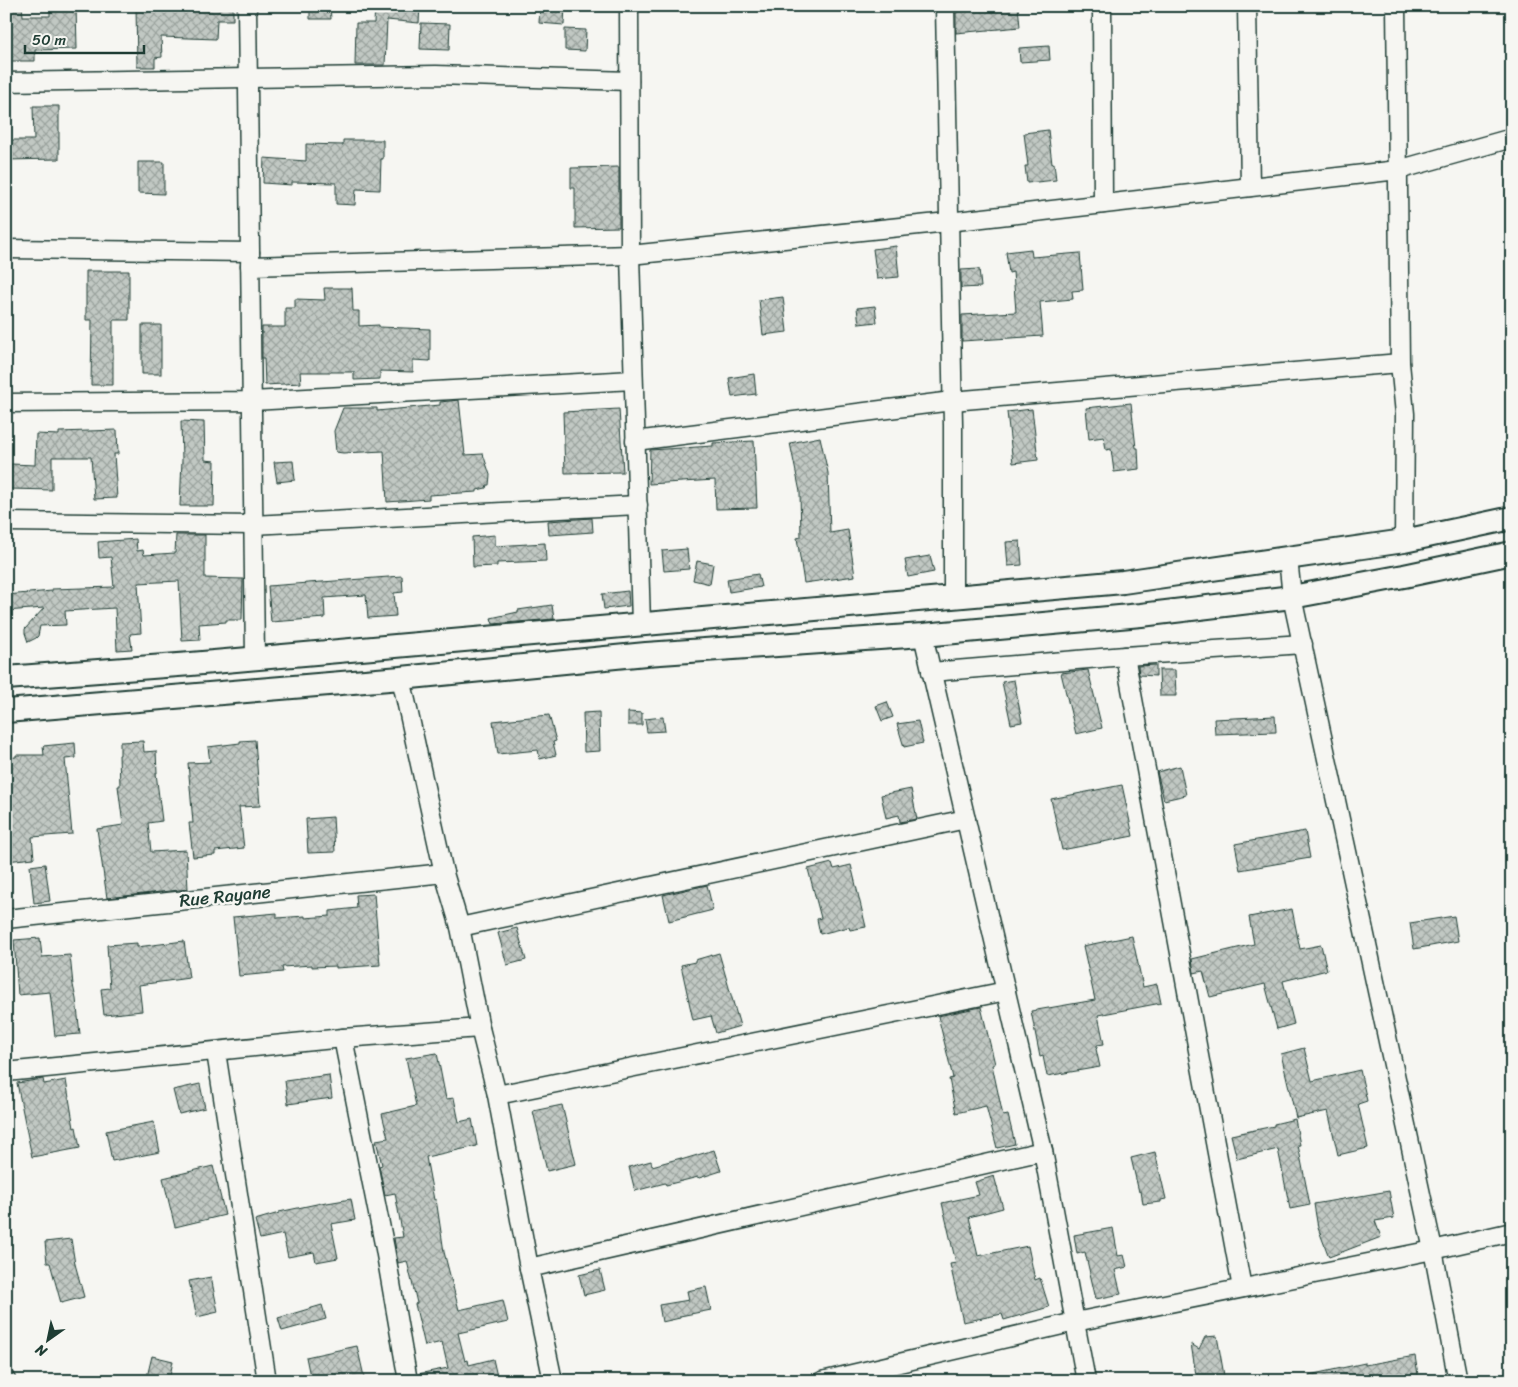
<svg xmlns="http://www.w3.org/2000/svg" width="1518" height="1387" font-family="Sriracha,sans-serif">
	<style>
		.building { fill: url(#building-cross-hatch); stroke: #1f3d34 }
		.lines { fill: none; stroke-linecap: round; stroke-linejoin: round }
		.minor-casing { stroke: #1f3d34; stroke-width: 21 }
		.major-casing { stroke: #1f3d34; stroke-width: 26 }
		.minor { stroke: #f6f6f2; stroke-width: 18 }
		.major { stroke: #f6f6f2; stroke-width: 22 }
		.labels { text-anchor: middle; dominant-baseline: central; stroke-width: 5; stroke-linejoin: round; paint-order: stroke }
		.street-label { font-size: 18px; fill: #1f3d34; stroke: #f6f6f2 }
	</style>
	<defs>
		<pattern id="building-cross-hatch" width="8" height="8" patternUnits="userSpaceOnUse" patternTransform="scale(1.25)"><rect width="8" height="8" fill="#c1c8c3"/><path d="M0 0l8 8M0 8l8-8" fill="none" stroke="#9ca49f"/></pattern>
	</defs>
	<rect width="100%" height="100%" fill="#f6f6f2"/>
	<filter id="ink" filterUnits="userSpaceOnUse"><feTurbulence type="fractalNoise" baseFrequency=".02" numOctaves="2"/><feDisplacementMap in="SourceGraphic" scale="10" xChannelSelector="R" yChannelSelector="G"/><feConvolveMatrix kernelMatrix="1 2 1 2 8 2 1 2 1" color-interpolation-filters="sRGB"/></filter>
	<g filter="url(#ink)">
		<g class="building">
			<path d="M6,6H22L23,16H50V6H76L77,49L35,50V61H6Z"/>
			<path d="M136,6H233V20H217L216,39L161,37L162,57L155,58V67H137Z"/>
			<path d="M310,6H330L331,19H310Z"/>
			<path d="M375,6H420L419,23L387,20L385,65H355L356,23H374Z"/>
			<path d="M540,6H565L564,25L539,23Z"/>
			<path d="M1018,6L1020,27L956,33V12Z"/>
			<path d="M421,23L450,24L449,50L420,49Z"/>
			<path d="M565,29L586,30L585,51L565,50Z"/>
			<path d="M1049,46L1050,60L1020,62L1019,48Z"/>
			<path d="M33,106H59V159L6,160V140H34Z"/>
			<path d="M1048,130L1052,164L1054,163L1056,180L1027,183L1025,166H1028L1024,133Z"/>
			<path d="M343,140H383V159H381L380,190L356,189L355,205L336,204V183L292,182V185L263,183L264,158L306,161V144L343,145Z"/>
			<path d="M138,162H164V194L138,193Z"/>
			<path d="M619,167V227L575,228V188H571V168Z"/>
			<path d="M896,246L899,277L877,279L873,249Z"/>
			<path d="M1031,249L1032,257L1080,253L1083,290L1072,291L1073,299L1040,302L1043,336L962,341V315L1016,312L1013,272L1009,273L1006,252Z"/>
			<path d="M979,269L981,287L961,288V270Z"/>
			<path d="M86,271H129V320H113V385H91L92,320H86Z"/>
			<path d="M324,288H352L353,311H359V326L379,325V327L430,329V361L413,360V372L380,371V379L354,380V372H300L301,383L265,385L264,358H262V327H285V308H295V299L325,300Z"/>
			<path d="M783,297L787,332L763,335L759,300Z"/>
			<path d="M875,306L877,322L859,324L857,308Z"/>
			<rect x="142" y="325" width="19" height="49"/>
			<path d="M754,374L756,394L732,397L729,378Z"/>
			<path d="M459,400L465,455L483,454L490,475L489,485H487L486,488L477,490V492L429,495V499L387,502L384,451L343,453L336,452L334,431L343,408H377V411L440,405V402Z"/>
			<path d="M1131,403L1136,448H1138L1139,469L1114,472L1111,449L1106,450L1104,437L1089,439L1086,408Z"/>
			<path d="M619,409L623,472L565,473L563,412Z"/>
			<path d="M1032,409L1038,460L1013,463L1007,412Z"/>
			<path d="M181,421L204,422L205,460L215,461L214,506H180L182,460Z"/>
			<path d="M117,430L118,454H114L117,498L94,499L91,457H52V490L10,489L11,464L35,465L36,434L59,435V432Z"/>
			<path d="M820,437L828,473L830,533L848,530L855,576L804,583L797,538L801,537L800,492L790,443Z"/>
			<path d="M754,441L757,508L716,509L715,480L649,484L650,450L713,446V443Z"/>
			<path d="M293,461L295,480L277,482L274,462Z"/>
			<path d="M592,518L593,532L549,535L548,521Z"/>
			<path d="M176,535H205V578L243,579L242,620H226V622L199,624L200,640L182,641L179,581L138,583L141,633L130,634L132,649L117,650L115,608L65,611L66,625L40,626L38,636L36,638L28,642L25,633V629L44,608L6,611V595L52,591V589L114,587L111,557L99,558L98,542L136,539L137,551L143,550L144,555L175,553Z"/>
			<path d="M495,535V546L545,543L546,561L497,563V566L473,567L472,537Z"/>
			<path d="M1020,541L1022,565L1008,566L1006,542Z"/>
			<path d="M687,549L689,569L664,571L662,551Z"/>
			<path d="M930,556L934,572L908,577L905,560Z"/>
			<path d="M697,561L713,564L710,584L693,580Z"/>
			<path d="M758,574L761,587L729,592L727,579Z"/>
			<path d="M402,576L403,592L394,593L396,616L368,618L366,595L324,598L325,618L271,622L268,586Z"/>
			<path d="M628,591L629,606L604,609L602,594Z"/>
			<path d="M552,605L554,619L493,624L491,618L518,612V610Z"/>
			<path d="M1156,665V676L1139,675L1138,666Z"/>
			<path d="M1088,670L1102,728L1076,734L1061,673Z"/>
			<path d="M1159,670H1175L1176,696H1160Z"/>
			<path d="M1014,680L1022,722L1011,724L1002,682Z"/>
			<path d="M887,702L893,717L882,721L876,706Z"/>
			<path d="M599,712L600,751L584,752L583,713Z"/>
			<path d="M628,712L642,713V725H628Z"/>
			<path d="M549,715L556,741L553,742L556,755L540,759L538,750L498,754L493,721Z"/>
			<path d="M1275,716L1276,732L1215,734L1214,719Z"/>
			<path d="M663,717L665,731L647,732L645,719Z"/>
			<path d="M918,721L923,743L904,747L897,724Z"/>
			<path d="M255,740L260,806L239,807L244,848L215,851V855L193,857L189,823H193L188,763L210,762L208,747L240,743V741Z"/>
			<path d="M143,741L144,752L156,751L157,773H156L162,821L148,823L151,852L186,850L188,889L107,898L97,829L123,825L118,786H120L119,755H120V742Z"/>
			<path d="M75,743L76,758L65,759L72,834L32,837L34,858L6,861V758L16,757V755H44L43,746Z"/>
			<path d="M1180,766L1186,795L1164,800L1157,772Z"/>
			<path d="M1122,785L1133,836L1062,850L1051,799Z"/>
			<path d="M911,789L917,819L900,822L899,815L886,818L881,795Z"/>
			<path d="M333,817L335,852L308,853L306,819Z"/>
			<path d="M1305,831L1310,858L1240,870L1235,844Z"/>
			<path d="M832,863L834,869L851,865L866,927L850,930L849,927L820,934L817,919L821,918L808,869Z"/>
			<path d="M45,864L50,901L34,903L30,866Z"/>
			<path d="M707,885L713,910L669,921L663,895Z"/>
			<path d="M374,894L380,965L336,968V966L312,967V965L282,967L283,972L239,976L233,917L277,913V918L305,916V918L330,916V911L357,908L356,895Z"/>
			<path d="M1292,909L1300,949L1321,945L1327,970L1283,981L1294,1024L1277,1029L1265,984L1210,997L1203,971L1194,973L1192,959L1254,944L1249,917Z"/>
			<path d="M1454,916L1458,941L1414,949L1410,923Z"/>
			<path d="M517,928L526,960L507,965L498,933Z"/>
			<path d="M1132,936L1143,987L1157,984L1161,1003L1098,1015L1104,1044L1097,1045V1048L1096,1049L1100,1067L1047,1076L1043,1056L1040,1057L1031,1011L1095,1000L1083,946Z"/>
			<path d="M40,938L42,957L70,955L73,985L76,999L80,1034L55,1036L50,992L18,995L14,940Z"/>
			<path d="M184,941L189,978L139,985L142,1011L104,1015L101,989L110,988L107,945L137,943V947Z"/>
			<path d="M719,953L740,1026L716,1033L711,1016L693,1020L681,965L695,962V960Z"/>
			<path d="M981,1007L995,1064L992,1065L1003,1116L1008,1115L1015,1144L997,1148L986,1106L956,1113L949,1079L953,1078L938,1016Z"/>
			<path d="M1304,1048L1312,1081L1360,1070L1367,1101L1358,1104L1368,1148L1338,1155L1328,1111L1296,1118L1281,1054Z"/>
			<path d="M437,1053L446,1099L454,1098L459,1122L472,1119L477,1146L426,1157L434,1200L436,1199L444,1252L459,1310L503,1300L508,1322L458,1333L465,1361L468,1360L469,1365L493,1359L498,1381H418V1374L448,1368L442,1342L425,1346L415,1304L417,1303L407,1261L398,1263L394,1238L403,1237L395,1193L385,1195L379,1166L382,1165L376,1140L388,1138L382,1114L416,1106L406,1058Z"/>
			<path d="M329,1075L332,1098L288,1104L285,1081Z"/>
			<path d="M43,1079L44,1084L66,1080L74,1128L76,1127L80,1148L32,1157L17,1083Z"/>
			<path d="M200,1084L205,1108L179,1114L173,1090Z"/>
			<path d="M562,1105L576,1164L547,1171L533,1111Z"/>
			<path d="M1295,1119L1300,1145H1298L1310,1205L1290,1209L1278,1149L1237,1159L1231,1135L1274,1126V1124Z"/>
			<path d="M154,1122L160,1152L112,1161L106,1131Z"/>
			<path d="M714,1150L721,1171L699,1178L698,1177L666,1185L665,1183L635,1191L629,1167L651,1161L652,1166L681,1158V1160Z"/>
			<path d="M1155,1152L1166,1199L1161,1200V1202L1143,1204L1141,1191L1139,1192L1131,1158Z"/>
			<path d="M213,1166L225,1215L175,1227L163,1178Z"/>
			<path d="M994,1176L1003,1208L969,1217L978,1256L1028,1246L1035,1280L1040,1278L1049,1307L1004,1320L1002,1314L963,1322L950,1264L956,1263L942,1203L979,1195L975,1182Z"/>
			<path d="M1389,1191L1394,1218L1375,1221L1381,1237L1329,1257L1318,1228L1314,1204Z"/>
			<path d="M351,1199L355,1220L331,1224L338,1258L316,1262L314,1252L288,1257L283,1234L260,1239L255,1220L279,1213V1212L326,1202L327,1203Z"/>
			<path d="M1113,1228L1118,1256L1124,1255L1127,1267L1115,1270L1121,1294L1096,1299L1085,1252L1077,1254L1074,1235Z"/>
			<path d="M71,1239L75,1264L84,1297L61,1303L50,1263H47L45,1242Z"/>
			<path d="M600,1270L605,1290L584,1295L579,1275Z"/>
			<path d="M211,1277L218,1312L197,1317L189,1281Z"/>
			<path d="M706,1287L711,1310L680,1316V1318L662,1322L659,1305L689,1300L687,1291Z"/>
			<path d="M322,1305L326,1319L282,1331L278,1318Z"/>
			<path d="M1217,1336L1225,1381H1197L1191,1344L1199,1349L1205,1337Z"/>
			<path d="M357,1346L365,1381H342L341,1375L319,1381H311L306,1357Z"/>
			<path d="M152,1356L173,1361L169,1381H146Z"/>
			<path d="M1415,1356L1419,1381H1310L1309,1375L1365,1363V1365Z"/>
		</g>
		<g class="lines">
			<defs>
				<g id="minor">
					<path d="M247,6L255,658"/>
					<path d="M629,6L630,255L641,624"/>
					<path d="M945,6L953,425V596"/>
					<path d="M1102,6L1103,204"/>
					<path d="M1247,6L1250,187"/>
					<path d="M1396,6L1400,363L1405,414L1404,541"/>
					<path d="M6,82L436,75L629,81"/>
					<path d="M6,249L250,252"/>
					<path d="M250,266L630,255L948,222L1398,170L1512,138"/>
					<path d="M6,403L252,401L633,380"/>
					<path d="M635,441L952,401L1400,363"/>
					<path d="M6,522L253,525L638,505"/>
					<path d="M1288,558L1292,597L1433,1250L1458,1381"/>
					<path d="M923,635L1043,1151L1086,1381"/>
					<path d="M1125,656L1242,1288"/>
					<path d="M931,672L1125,656L1303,644"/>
					<path d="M401,678L444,873L460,927L480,1028L497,1095L529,1268L553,1381"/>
					<path d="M6,919L444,873"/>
					<path d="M460,927L966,819"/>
					<path d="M343,1038L385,1249L408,1381"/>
					<path d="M216,1052L267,1381"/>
					<path d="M6,1072L343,1038L480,1028"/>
					<path d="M497,1095L1006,991"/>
					<path d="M529,1268L1043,1151"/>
					<path d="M6,1380V1381"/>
					<path d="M822,1381L1075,1322L1433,1250L1512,1232"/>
				</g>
				<g id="major">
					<path d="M6,678L191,664L1123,582L1404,541L1512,518"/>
					<path d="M6,711L401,678L646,654L923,635L1141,615L1292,597L1404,576L1512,553"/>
				</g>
			</defs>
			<use href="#minor" class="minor-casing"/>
			<use href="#major" class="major-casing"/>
			<use href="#minor" class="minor"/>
			<use href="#major" class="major"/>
		</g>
	</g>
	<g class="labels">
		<g class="street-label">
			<text transform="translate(225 896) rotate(-6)">Rue Rayane</text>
		</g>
	</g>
	<rect width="1518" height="1387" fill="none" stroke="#f6f6f2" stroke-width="25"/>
	<rect x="12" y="12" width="1493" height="1362" fill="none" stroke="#1f3d34" stroke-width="2" filter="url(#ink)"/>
	<g transform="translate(48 1340) rotate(213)" stroke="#f6f6f2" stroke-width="4" paint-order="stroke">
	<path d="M0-4L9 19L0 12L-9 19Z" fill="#1f3d34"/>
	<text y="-8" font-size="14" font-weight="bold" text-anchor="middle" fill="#1f3d34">N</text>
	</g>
	<path d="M25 45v8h119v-8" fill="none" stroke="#1f3d34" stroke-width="2.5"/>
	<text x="32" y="45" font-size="15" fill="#1f3d34" stroke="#f6f6f2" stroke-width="4" paint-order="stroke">50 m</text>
</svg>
